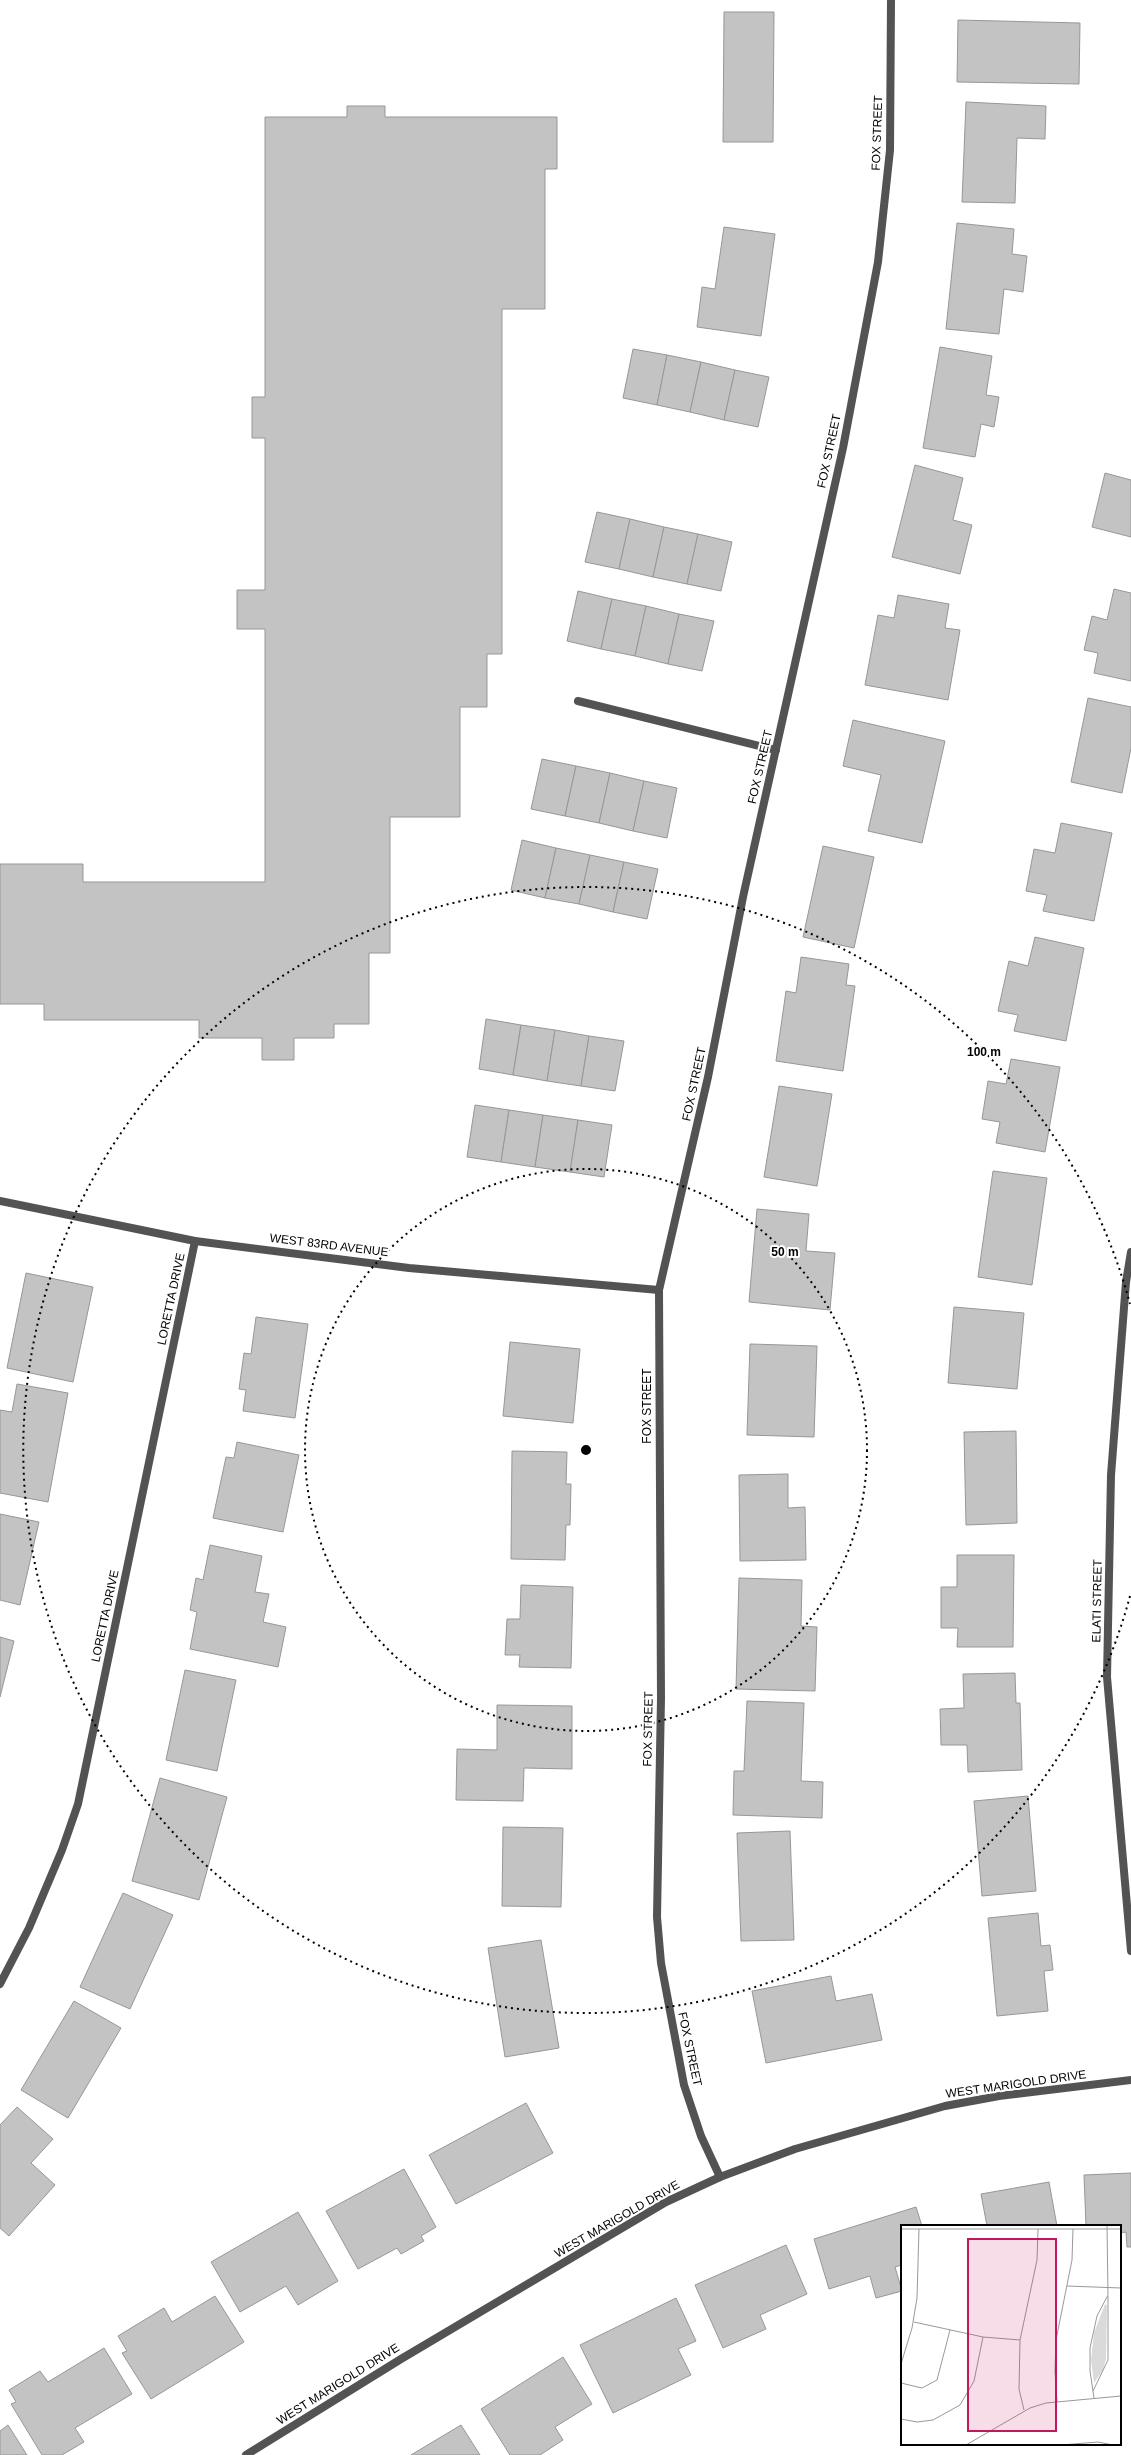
<svg xmlns="http://www.w3.org/2000/svg" width="1131" height="2455" font-family="Arial,sans-serif">
<style>
.building{fill:#c3c3c3;stroke:#979797}
.lines{fill:none;stroke-linecap:round;stroke-linejoin:round}
.service{stroke:#535353;stroke-width:8}
.minor{stroke:#535353;stroke-width:8}
.ring{fill:none;stroke:#000;stroke-width:2;stroke-dasharray:2 4}
.labels{text-anchor:middle;dominant-baseline:central;stroke-width:4;stroke-linejoin:round;paint-order:stroke}
.street-label{font-size:12px;fill:#000;stroke:#fff}
.inset-road{fill:none;stroke:#999;stroke-width:1}
.view{fill:#c2185b;fill-opacity:0.15;stroke:#c2185b;stroke-width:2}
.inset-edge{fill:none;stroke:#000;stroke-width:2}
.centre{fill:#000;stroke:#fff;stroke-width:2}
.ring-label{font-size:12px;text-anchor:middle;font-weight:bold;fill:#000;stroke:#fff;stroke-width:4;stroke-linejoin:round;paint-order:stroke}
</style>
<rect width="100%" height="100%" fill="#fff"/>
<g class="building">
<path d="M724,12h50l-1,130h-50z"/>
<path d="M958,20l122,3 -1,61 -122,-2z"/>
<path d="M966,102l80,4 -1,33 -28,-1 -2,65 -53,-1z"/>
<path d="M347,106h38v11h172v52h-12v140h-43v345h-15v53h-27v110h-70v136h-21v71h-35v14h-40v22h-32v-22h-63v-18h-155v-16h-44v-140h83v18h182v-253h-28v-39h28v-152h-13v-41h13v-280h82z"/>
<path d="M957,223l57,6 -2,25 15,2 -4,36 -19,-3 -5,45 -53,-5z"/>
<path d="M724,227l51,7 -14,102 -64,-9 5,-40 13,2z"/>
<path d="M940,347l52,9 -6,39 13,2 -5,30 -13,-3 -6,33 -52,-9z"/>
<path d="M633,349l34,6 -10,50 -34,-7z"/>
<path d="M667,355l34,7 -11,50 -33,-7z"/>
<path d="M701,362l34,8 -11,50 -34,-8z"/>
<path d="M735,370l34,7 -11,50 -34,-7z"/>
<path d="M915,465l48,13 -10,42 19,5 -12,49 -68,-17z"/>
<path d="M1105,473l26,7v57l-39,-10z"/>
<path d="M597,512l33,7 -11,50 -34,-7z"/>
<path d="M630,519l34,8 -11,50 -34,-8z"/>
<path d="M664,527l34,7 -11,50 -34,-7z"/>
<path d="M698,534l34,8 -11,49 -34,-7z"/>
<path d="M1114,589l17,4v88l-37,-8 4,-20 -14,-3 8,-34 15,4z"/>
<path d="M578,591l34,8 -11,50 -34,-8z"/>
<path d="M898,595l51,9 -4,24 15,2 -12,70 -83,-15 13,-70 16,3z"/>
<path d="M612,599l34,7 -11,50 -34,-7z"/>
<path d="M646,606l33,8 -11,50 -33,-8z"/>
<path d="M679,614l35,7 -12,50 -34,-7z"/>
<path d="M1088,698l43,9v41l-9,45 -51,-11z"/>
<path d="M853,720l92,21 -23,102 -54,-12 13,-56 -38,-9z"/>
<path d="M542,759l34,7 -11,50 -34,-7z"/>
<path d="M576,766l34,7 -11,50 -34,-7z"/>
<path d="M610,773l34,8 -11,50 -34,-8z"/>
<path d="M644,781l33,7 -10,50 -34,-7z"/>
<path d="M1061,823l51,10 -18,88 -51,-10 4,-16 -21,-4 8,-42 21,4z"/>
<path d="M522,840l34,8 -11,50 -34,-8z"/>
<path d="M823,846l51,11 -20,91 -51,-11z"/>
<path d="M556,848l34,7 -11,49 -34,-6z"/>
<path d="M590,855l34,7 -11,50 -34,-8z"/>
<path d="M624,862l34,7 -11,50 -34,-7z"/>
<path d="M1035,937l49,11 -18,93 -52,-10 4,-16 -20,-4 11,-50 19,5z"/>
<path d="M801,957l48,7 -3,21 9,1 -12,85 -67,-10 10,-70 10,2z"/>
<path d="M486,1019l35,6 -8,50 -34,-6z"/>
<path d="M521,1025l34,5 -8,51 -34,-6z"/>
<path d="M555,1030l34,6 -8,50 -34,-5z"/>
<path d="M589,1036l35,5 -9,50 -34,-5z"/>
<path d="M1011,1059l49,8 -15,85 -49,-9 4,-21 -18,-3 6,-38 18,3z"/>
<path d="M779,1086l53,8 -15,92 -53,-9z"/>
<path d="M475,1105l34,5 -8,52 -34,-5z"/>
<path d="M509,1110l34,5 -8,52 -34,-5z"/>
<path d="M543,1115l35,5 -8,52 -35,-5z"/>
<path d="M578,1120l34,5 -8,52 -34,-5z"/>
<path d="M993,1171l54,7 -15,107 -54,-8z"/>
<path d="M757,1209l52,5 -3,37 29,2 -5,57 -81,-8z"/>
<path d="M26,1273l67,14 -20,95 -66,-14z"/>
<path d="M954,1307l70,6 -7,76 -69,-6z"/>
<path d="M256,1317l52,7 -13,94 -52,-7 3,-21 -7,-1 5,-36 7,1z"/>
<path d="M510,1342l70,7 -7,74 -70,-7z"/>
<path d="M750,1344l67,2 -3,91 -67,-2z"/>
<path d="M17,1384l51,9 -20,109 -48,-9v-83l12,2z"/>
<path d="M1016,1431l1,92 -51,2 -2,-93z"/>
<path d="M237,1442l62,13 -16,77 -70,-14 13,-61 8,1z"/>
<path d="M512,1451l55,1 -1,32h5l-1,41h-4l-1,35 -54,-1z"/>
<path d="M788,1474v34l17,-1 1,53 -66,1 -1,-86z"/>
<path d="M0,1514l39,8 -19,83 -20,-5z"/>
<path d="M210,1545l52,11 -7,36 14,2 -6,28 23,5 -8,40 -88,-18 7,-37 -7,-2 6,-32 7,2z"/>
<path d="M957,1555h57l-1,92h-56l1,-19h-17v-41h16z"/>
<path d="M739,1578l63,2 -1,46 16,1 -2,64 -79,-2z"/>
<path d="M521,1585l52,2 -2,81 -52,-1 1,-12h-15l2,-36h13z"/>
<path d="M0,1637l14,4 -14,56z"/>
<path d="M185,1670l51,10 -19,91 -51,-11z"/>
<path d="M1015,1673l1,30h4l2,67 -54,2 -1,-27h-26l-1,-36 24,-1 -1,-34z"/>
<path d="M747,1701l57,2 -3,78 22,1 -1,36 -89,-3 1,-44h10z"/>
<path d="M497,1705l75,1v63l-48,-1 -1,33 -67,-1 1,-51 40,1z"/>
<path d="M160,1778l67,19 -28,103 -67,-19z"/>
<path d="M1028,1796l8,95 -54,5 -8,-95z"/>
<path d="M503,1827l60,1 -2,79 -59,-1z"/>
<path d="M790,1831l4,109 -53,1 -4,-108z"/>
<path d="M123,1893l50,22 -43,94 -50,-22z"/>
<path d="M1038,1913l3,33 9,-1 3,25 -9,1 4,40 -51,5 -9,-98z"/>
<path d="M541,1940l18,108 -54,9 -17,-109z"/>
<path d="M831,1976l5,25 36,-7 10,46 -116,23 -14,-72z"/>
<path d="M74,2001l47,27 -53,90 -47,-28z"/>
<path d="M526,2103l27,50 -97,51 -27,-49z"/>
<path d="M17,2107l36,32 -22,24 24,22 -46,51 -9,-8v-103z"/>
<path d="M404,2169l32,58 -15,9 3,5 -23,13 -4,-6 -39,21 -32,-58z"/>
<path d="M1131,2173v74h-4l-1,-15 -6,1v-7h-34l-2,-51z"/>
<path d="M1049,2182l8,44h-70l-6,-32z"/>
<path d="M916,2207l6,19h-20v39l-7,2 7,24 -26,7 -6,-22 -41,13 -15,-50z"/>
<path d="M298,2212l40,69 -40,24 -12,-19 -46,26 -29,-50z"/>
<path d="M786,2245l21,49 -47,21 6,14 -43,19 -28,-63z"/>
<path d="M215,2296l29,46 -93,57 -29,-46 5,-2 -9,-15 46,-28 8,14z"/>
<path d="M676,2298l20,43 -18,8 13,26 -78,38 -33,-68z"/>
<path d="M104,2348l28,46 -57,34 9,14 -22,13h-20l-31,-51 5,-2 -7,-12 31,-19 8,11z"/>
<path d="M563,2357l29,47 -37,23 8,13 -23,15h-30l-29,-46z"/>
<path d="M8,2425l19,30h-27v-24z"/>
<path d="M461,2425l19,30h-69z"/>
</g>
<g class="lines">
<path class="service" d="M578,701l198,49"/>
<g class="minor">
<path d="M0,1201l195,40 214,27 250,22"/>
<path d="M1131,1252l-5,30 -15,193 -4,202 24,274"/>
<path d="M0,1984l29,-56 33,-78 16,-46 117,-563"/>
<path d="M720,2177l-19,-41 -17,-51 -23,-122 -4,-46 4,-219 -2,-408 49,-213 35,-180 100,-449 35,-186 12,-112 1,-150"/>
<path d="M246,2455l155,-96 265,-157 54,-25 75,-28 150,-43 54,-10 132,-16"/>
</g>
</g>
<g class="ring">
<circle cx="586" cy="1450" r="281"/>
<path d="M1130 1596A563 563 0 1 1 1130 1304"/>
</g>
<g class="labels">
<g class="street-label">
<text transform="translate(877 133) rotate(-88)">FOX STREET</text>
<text transform="translate(829 451) rotate(-78)">FOX STREET</text>
<text transform="translate(760 767) rotate(-77)">FOX STREET</text>
<text transform="translate(694 1084) rotate(-78)">FOX STREET</text>
<text transform="translate(329 1245) rotate(7)">WEST 83RD AVENUE</text>
<text transform="translate(171 1299) rotate(-78)">LORETTA DRIVE</text>
<text transform="translate(647 1406) rotate(-90)">FOX STREET</text>
<text transform="translate(1097 1601) rotate(-89)">ELATI STREET</text>
<text transform="translate(105 1616) rotate(-78)">LORETTA DRIVE</text>
<text transform="translate(648 1729) rotate(-89)">FOX STREET</text>
<text transform="translate(690 2049) rotate(78)">FOX STREET</text>
<text transform="translate(1016 2084) rotate(-8)">WEST MARIGOLD DRIVE</text>
<text transform="translate(617 2219) rotate(-30)">WEST MARIGOLD DRIVE</text>
<text transform="translate(338 2384) rotate(-32)">WEST MARIGOLD DRIVE</text>
</g>
</g>
<g transform="translate(901 2225)">
<rect width="220" height="220" fill="#fff"/>
<path d="M204,79l2,2 -1,53 -3,11 -9,13 -3,-23 3,-27z" fill="#dadada"/>
<path class="inset-road" d="M0,4h220M166,61l54,2M13,97l69,15 37,3M0,139l11,-36 5,-30 2,-69M0,158l21,5 15,-8 13,-50M192,166l15,-31v-64M193,173l-4,-27v-23l7,-32 11,-21 -1,-70M156,177l-2,-31 1,-31 16,-80 1,-31M123,185l-5,-21 1,-49 17,-80 1,-31M0,194l16,3 16,-2 27,-15 14,-24 9,-44M65,220l64,-37 16,-5 75,-7M160,220l37,-3 15,3"/>
<path class="view" d="M67,14h88v192h-88z"/>
<rect width="220" height="220" class="inset-edge"/>
</g>
<circle cx="586" cy="1450" r="6" class="centre"/>
<g class="ring-label">
<text x="984" y="1056">100 m</text>
<text x="785" y="1256">50 m</text>
</g>
</svg>
